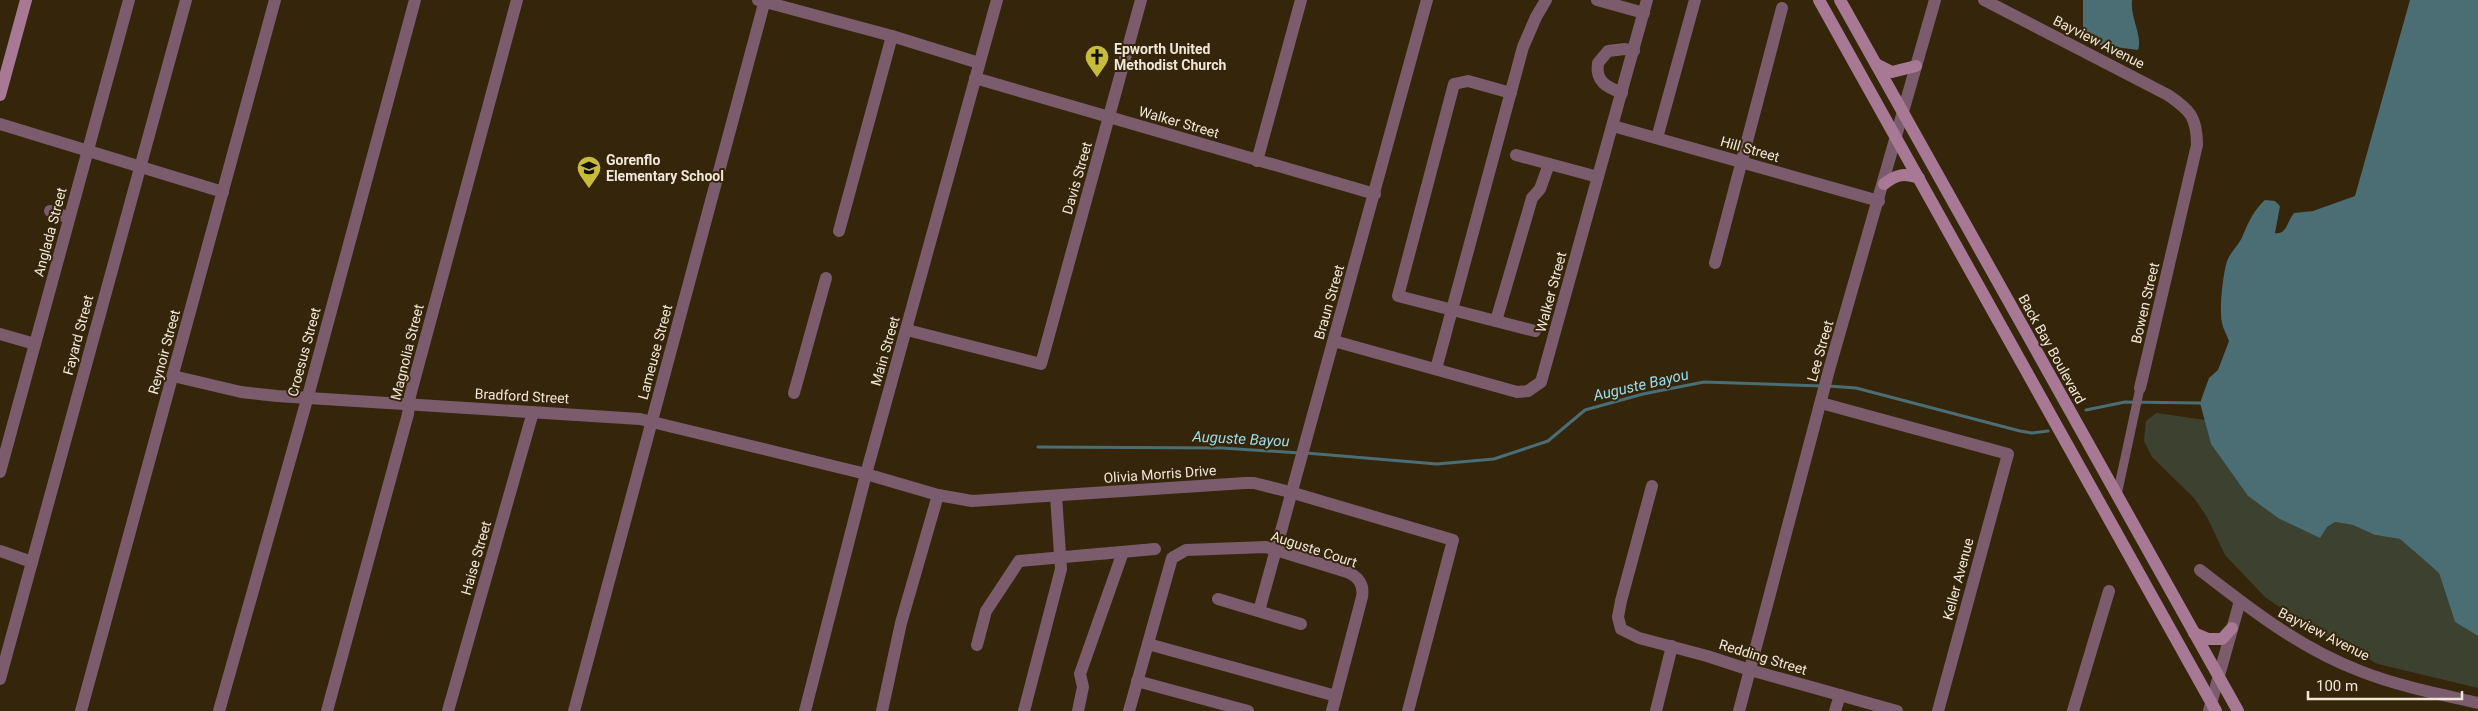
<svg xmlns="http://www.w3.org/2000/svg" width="2478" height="711" font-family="Roboto,sans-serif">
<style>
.green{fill:#3d4230}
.water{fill:#4b6e75}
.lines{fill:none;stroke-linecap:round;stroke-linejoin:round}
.stream{stroke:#4b6e75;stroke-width:3}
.pedestrian{stroke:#7a5c6d;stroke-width:9}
.minor{stroke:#7a5c6d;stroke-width:12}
.tertiary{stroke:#7a5c6d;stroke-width:12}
.secondary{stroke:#a87995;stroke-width:12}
.labels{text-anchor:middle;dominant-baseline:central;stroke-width:4;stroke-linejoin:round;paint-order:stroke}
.street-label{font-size:14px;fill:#f1e7d8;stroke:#34250b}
.poi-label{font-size:14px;font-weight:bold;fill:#f1e7d8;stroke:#34250b;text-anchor:start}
.water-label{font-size:15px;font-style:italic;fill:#9adeed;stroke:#34250b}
</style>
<rect width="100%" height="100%" fill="#34250b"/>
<path class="green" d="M2156,413l49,7 6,24 37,52 30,22 49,9 8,-5 18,3 23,10 24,4 39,34 16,49 23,14v52l-100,-24 -73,-39 -40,-28 -40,-42 -18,-38 -13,-19 -42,-41 -8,-16 2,-20z"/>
<g class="water">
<path d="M2083,0h49c-2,17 11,37 6,50l-38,-5 -17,-13z"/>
<path d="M2410,0h68v636l-23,-14 -16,-49 -39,-34 -25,-4 -22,-10 -18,-3 -8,5 -7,11 -42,-20 -30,-22 -37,-52 -11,-41 9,-25 9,-8 11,-29c-2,-6 -6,-12 -7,-18 -3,-13 1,-49 5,-62 4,-10 13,-17 16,-26 6,-14 11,-25 22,-35l10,1 5,5 -5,27c12,2 12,-12 19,-20l19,-2 42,-15z"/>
</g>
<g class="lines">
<g class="stream">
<path d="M1828,386l28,2 164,43 12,2 16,-2"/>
<path d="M2086,410l39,-8 75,1"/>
<path d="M1038,447l184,1 78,5"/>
<path d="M1306,453l131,11 57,-5 54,-18 37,-31 58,-16 61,-12 118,4"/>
</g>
<path class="pedestrian" d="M2117,495l23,-107"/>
<g class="minor">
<path d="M758,0l134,36 87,27"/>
<path d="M1597,0l47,13"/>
<path d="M1984,0l184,95c22,15 29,22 29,50l-57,243"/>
<path d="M975,78l400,116"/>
<path d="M1511,93l-43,-12 -14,3 -56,212 137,35"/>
<path d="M1622,93c-15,-6 -27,-11 -24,-30l10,-12 17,-2 9,2"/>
<path d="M0,124l223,68"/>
<path d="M1613,126l266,75"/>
<path d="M1657,138l38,-138"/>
<path d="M1516,155l82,22"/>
<path d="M1257,161l44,-161"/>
<path d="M50,211l19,7"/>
<path d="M839,231l53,-195"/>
<path d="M1715,263l67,-255"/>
<path d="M1496,321l36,-123 8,-9 9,-25"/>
<path d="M907,330l134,34 100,-364"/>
<path d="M0,334l35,10"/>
<path d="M1334,341l183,51 11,-1 13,-9 106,-382"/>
<path d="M1436,369l87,-322 13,-30 10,-17"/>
<path d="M173,376l68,16 36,4 363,23 226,55 72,21 34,6 273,-18h9l36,9 163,48 -45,171"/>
<path d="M794,393l32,-115"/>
<path d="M1821,403l187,51 -70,257"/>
<path d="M0,472l129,-472"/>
<path d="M1652,486l-31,115 -3,16 3,12 18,9 68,18 43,14 147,41"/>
<path d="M0,551l32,11"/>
<path d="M2200,570c50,39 100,78 160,101 38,15 79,23 118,32"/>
<path d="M1218,599l83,25"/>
<path d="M1259,611l168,-611"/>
<path d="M1148,644l188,52"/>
<path d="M977,645l9,-34 33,-50 136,-12"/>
<path d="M0,679l186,-679"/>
<path d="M1137,681l111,30"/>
<path d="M81,711l194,-711"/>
<path d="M219,711l89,-315 107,-396"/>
<path d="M327,711l81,-297 2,-18 107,-396"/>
<path d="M448,711l85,-299"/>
<path d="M574,711l191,-711"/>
<path d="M882,711l19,-88 37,-128"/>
<path d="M1024,711l37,-142 -5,-73"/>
<path d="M1078,711l5,-24 -3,-13 43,-122"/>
<path d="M1129,711l43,-153 14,-8 80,-3 81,25c12,5 17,13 15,25l-30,114"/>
<path d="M1656,711l16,-65"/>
<path d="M1835,711l5,-16"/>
<path d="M2073,711l36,-120"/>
<path d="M2209,711l31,-110"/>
</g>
<g class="tertiary">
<path d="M805,711l61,-237 131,-474"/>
<path d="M1739,711l90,-341 106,-370"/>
</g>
<g class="secondary">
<path d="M1819,0l397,711"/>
<path d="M1840,0l398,711"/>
<path d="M1876,64l16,8 24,-6"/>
<path d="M0,95l26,-95"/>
<path d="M1884,184c13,-10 20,-11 35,-6"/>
<path d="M2194,633l14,6h14l10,-11"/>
</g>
</g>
<defs>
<symbol id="church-pin" viewBox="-11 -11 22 30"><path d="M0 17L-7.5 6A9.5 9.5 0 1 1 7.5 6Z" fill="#c7bb3b" stroke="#34250b"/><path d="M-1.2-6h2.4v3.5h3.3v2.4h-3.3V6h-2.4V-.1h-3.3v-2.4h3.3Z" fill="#111"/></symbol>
<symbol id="school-pin" viewBox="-11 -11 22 30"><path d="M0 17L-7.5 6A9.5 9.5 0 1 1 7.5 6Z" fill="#c7bb3b" stroke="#34250b"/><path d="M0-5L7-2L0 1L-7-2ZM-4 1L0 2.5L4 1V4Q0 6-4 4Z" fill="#111"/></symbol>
</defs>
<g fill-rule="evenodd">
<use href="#church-pin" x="1083" y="43" width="28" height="38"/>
<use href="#school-pin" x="575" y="154" width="28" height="38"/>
</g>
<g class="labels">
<g class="street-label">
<text transform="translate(2099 42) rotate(27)">Bayview Avenue</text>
<text transform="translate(1179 122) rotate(16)">Walker Street</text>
<text transform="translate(1750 149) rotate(16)">Hill Street</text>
<text transform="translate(1077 178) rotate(-74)">Davis Street</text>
<text transform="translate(50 232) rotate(-75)">Anglada Street</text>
<text transform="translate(1551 292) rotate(-75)">Walker Street</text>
<text transform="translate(1329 302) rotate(-74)">Braun Street</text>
<text transform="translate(2145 303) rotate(-77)">Bowen Street</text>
<text transform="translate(78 335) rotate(-75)">Fayard Street</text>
<text transform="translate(2052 349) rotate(61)">Back Bay Boulevard</text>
<text transform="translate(885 351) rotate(-74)">Main Street</text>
<text transform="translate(1820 351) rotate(-74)">Lee Street</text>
<text transform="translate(164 352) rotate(-75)">Reynoir Street</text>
<text transform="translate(304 352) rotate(-75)">Croesus Street</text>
<text transform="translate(407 352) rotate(-76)">Magnolia Street</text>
<text transform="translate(655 352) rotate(-75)">Lameuse Street</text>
<text transform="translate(522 396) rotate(3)">Bradford Street</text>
<text transform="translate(1160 474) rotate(-4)">Olivia Morris Drive</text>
<text transform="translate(1314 549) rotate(18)">Auguste Court</text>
<text transform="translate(476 558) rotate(-74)">Haise Street</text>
<text transform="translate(1958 579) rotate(-75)">Keller Avenue</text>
<text transform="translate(2324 634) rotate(27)">Bayview Avenue</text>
<text transform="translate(1763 657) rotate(17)">Redding Street</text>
</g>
<g class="poi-label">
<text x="1114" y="49">Epworth United<tspan x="1114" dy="16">Methodist Church</tspan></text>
<text x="606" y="160">Gorenflo<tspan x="606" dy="16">Elementary School</tspan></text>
</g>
<g class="water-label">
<text transform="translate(1641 385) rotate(-13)">Auguste Bayou</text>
<text transform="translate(1241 439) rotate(3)">Auguste Bayou</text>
</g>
</g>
<path d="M2308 691v8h154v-8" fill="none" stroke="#f1e7d8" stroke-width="2.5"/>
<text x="2316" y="691" font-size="15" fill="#f1e7d8" stroke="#34250b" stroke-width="4" paint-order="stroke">100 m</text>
</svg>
